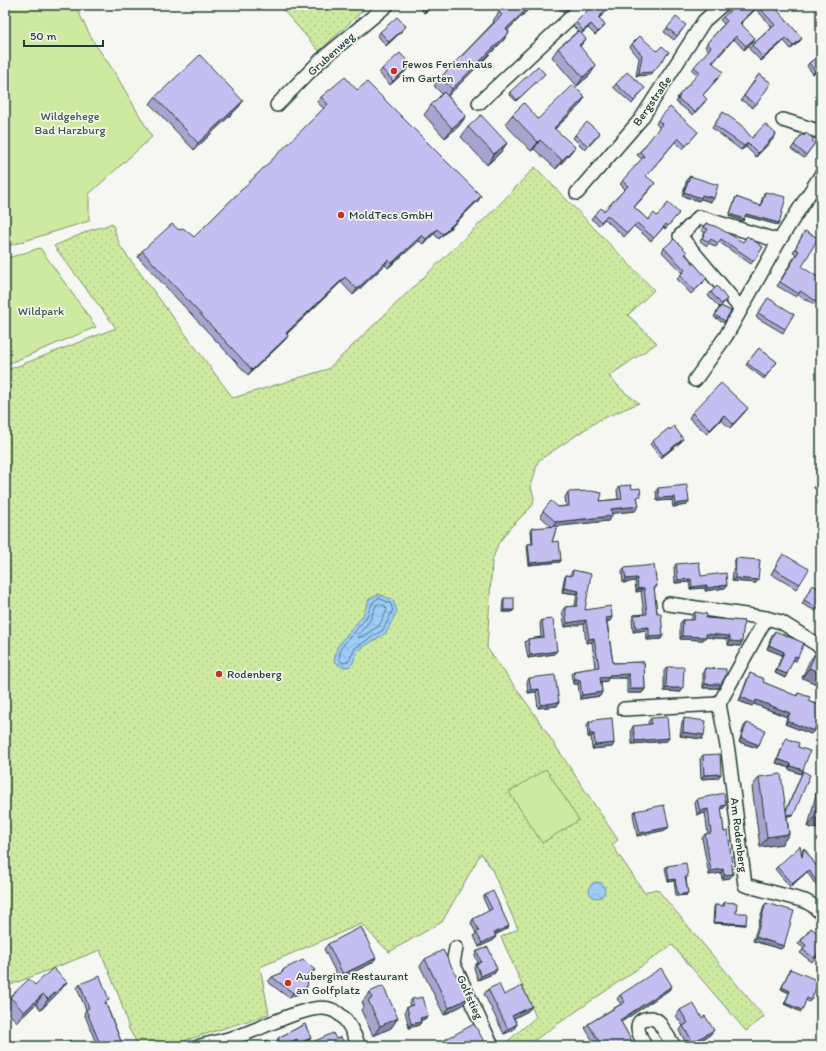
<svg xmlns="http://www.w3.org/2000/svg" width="826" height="1051" font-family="Itim,sans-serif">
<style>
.grass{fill:url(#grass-dots);stroke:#76946a}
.green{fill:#ceeaa0;stroke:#76946a}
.water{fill:url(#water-waves);stroke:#6b93aa}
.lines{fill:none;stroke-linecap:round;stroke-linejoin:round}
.shore{stroke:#517682;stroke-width:1}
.minor-casing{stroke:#1f3d34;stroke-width:16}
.minor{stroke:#f6f6f2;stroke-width:13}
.wall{fill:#a9a4cf;stroke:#1f3d34}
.shaded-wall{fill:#8a86a9;stroke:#1f3d34}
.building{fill:#c5bff1;stroke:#1f3d34}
.poi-dot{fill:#c8321e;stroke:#f6f6f2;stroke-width:1.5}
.labels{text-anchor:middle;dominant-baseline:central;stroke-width:3.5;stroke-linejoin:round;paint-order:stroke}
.street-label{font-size:12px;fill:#1f3d34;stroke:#f6f6f2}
.poi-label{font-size:12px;fill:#1f3d34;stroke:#f6f6f2;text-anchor:start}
.park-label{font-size:12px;fill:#395744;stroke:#f6f6f2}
</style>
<defs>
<pattern id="grass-dots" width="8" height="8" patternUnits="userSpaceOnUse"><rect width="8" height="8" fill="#ceeaa0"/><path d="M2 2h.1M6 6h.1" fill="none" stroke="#b0ca8a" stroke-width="1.8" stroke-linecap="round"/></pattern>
<pattern id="water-waves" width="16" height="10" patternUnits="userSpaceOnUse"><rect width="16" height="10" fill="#9dccf8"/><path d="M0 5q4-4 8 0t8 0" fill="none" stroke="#87b0d5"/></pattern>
</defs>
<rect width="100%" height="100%" fill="#f6f6f2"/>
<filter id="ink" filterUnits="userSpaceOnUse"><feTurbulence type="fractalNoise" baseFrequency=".025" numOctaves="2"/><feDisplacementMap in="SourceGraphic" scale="8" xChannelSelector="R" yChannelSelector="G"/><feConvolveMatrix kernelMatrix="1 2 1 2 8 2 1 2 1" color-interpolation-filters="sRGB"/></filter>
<g filter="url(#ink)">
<g class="grass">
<path d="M279,5h90l-50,46z"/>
<path d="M535,167l119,123 -26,25 29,28 -48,33 14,15 16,12 -40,17 -61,41 -7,26 3,10 -1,8 -24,24 -11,15 -6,17 -5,87 44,61 87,131 -6,5 32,47 13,-3 107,128 -18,14 -74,-86 -146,101h-24l34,-29 -35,-80 17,-8 -26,-59 -11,-17 -39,69 -53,30 -28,-28 -101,43 9,47 -101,32h-29l-10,-17 -9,-30 -20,-49 -95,37v-616l111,-43 -62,-82 39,-17 10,-2 9,-4 8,23 113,152 95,-29 168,-161z"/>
</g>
<g class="green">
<path d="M5,5h70l18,36 22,32 37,64 -63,57v27l-84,26z"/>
<path d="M40,248l56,79 -91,38v-106z"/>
<path d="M546,769l33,51 -37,23 -33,-51z"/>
</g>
<g class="water">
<path d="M379,594l14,6 4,11 -11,22 -29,18 -4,12 -4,4h-7l-8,-6 3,-14 26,-32 6,-16z"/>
<circle cx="597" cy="890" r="8"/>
</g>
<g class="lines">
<g class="shore">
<path d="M379,598l11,5 3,7 -10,20 -28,18 -6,13 -6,2 -4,-4 2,-11 25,-30 7,-16z"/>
<path d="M380,604l6,3 1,3 -8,16 -20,12 -1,-3 12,-15 6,-15z"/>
</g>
<defs>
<g id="minor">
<path d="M479,103l105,-98"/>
<path d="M277,105l43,-44 67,-56"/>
<path d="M783,120l38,12"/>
<path d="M577,193l64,-74 63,-98 18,-16"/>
<path d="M741,309l-61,-73 19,-19 80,24"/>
<path d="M695,380l31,-44 53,-95 42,-66"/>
<path d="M669,604l97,14 15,4 40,25"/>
<path d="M766,618l-47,86 9,47 17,134 60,16 7,4 9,8"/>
<path d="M624,709l95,-5"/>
<path d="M456,948l-3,15 39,83"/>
<path d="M200,1046c13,-3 26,-6 39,-10 21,-7 71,-33 90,-27 17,4 24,23 30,37"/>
<path d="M645,1046c-6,-11 -15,-28 7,-28l6,3 16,25"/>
</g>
</defs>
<use href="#minor" class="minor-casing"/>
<use href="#minor" class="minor"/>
</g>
<g class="wall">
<path d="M419,5h17l-12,8z"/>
<path d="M506,5h27l-25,25 1,2 -6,9 -55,55 18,20 -7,10 -14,12 -21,-23 7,-10 11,-11 -8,-8 7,-9 53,-55 -1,-1 6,-9z"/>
<path d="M555,5h17l-9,8z"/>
<path d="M592,5h21l-14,13 6,7 -3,4 -7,6 -7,-7 -7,6 -1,13 10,28 -13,11 -25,-29 6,-9 20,-17 -5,-5 3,-4 16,-15z"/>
<path d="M736,5h37l27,36 -9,8 -7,-8 -23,20 -12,-12 3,-4 20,-18 -16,-18 -15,14 12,19 -9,8 -10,-11 -21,24 8,12 -18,20 2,7 -12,13 -17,-13 2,-3 -1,-1 2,-3 19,-20 -6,-5 17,-20 -4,-3 2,-4 17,-19 -4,-4 3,-3z"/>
<path d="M821,5v28h-2v-25z"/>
<path d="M667,28l16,1 -9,11 -10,-8z"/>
<path d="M403,30l-17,16 -8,-10 2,-4z"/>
<path d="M632,44l25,7 12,1 -19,23 -14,1 3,-18 -9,-11z"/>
<path d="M821,50v19l-8,5 -6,-8 2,-3 11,-8 -2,-2z"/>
<path d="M409,68l-19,17 -11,-12 3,-4z"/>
<path d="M545,74l-29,27 -7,-7 1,-2z"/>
<path d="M759,74l12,9 -18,25 -12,-8z"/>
<path d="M616,84l29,4 -13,16 -19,-17z"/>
<path d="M357,90l124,106 -3,5 -39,38 -5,-5 -11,10 -4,-3 -31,27 -3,-3 -32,30 -12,-13 -54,52 1,2 -4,5 -36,34 -110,-118 4,-6 37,-21 15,7 130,-128 -7,-7 4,-5z"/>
<path d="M155,97l88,4 -5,7 -44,42 -44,-46z"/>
<path d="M585,97l-6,9 -24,23 13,27 -12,13 -22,-20 -3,2 -26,-27 7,-9 26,4z"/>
<path d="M723,112l29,26h22l-18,19 -10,-10 -5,3 -29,-22z"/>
<path d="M658,120l40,12 -15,17 -8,-7 -29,34 6,11 -18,20 14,13 9,-4 22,-3 -14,16 -1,-2 -13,14 -17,-15 -10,11 -19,-18 -6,6 -8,-6 3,-4 10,-4 21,-22 -5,-5 22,-25 -5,-4 23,-27 -4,-4z"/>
<path d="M468,127l39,16 -7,10 -13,12 -26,-28z"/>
<path d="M802,134l13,9 -11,15 -13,-9z"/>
<path d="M575,135l22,2 -12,13 -12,-12z"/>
<path d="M690,176l24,22 -3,4 -10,-3 -2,2 -17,-5 5,-17z"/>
<path d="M765,192l13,33 -33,-9 -2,5 -14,-5 6,-17 1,-2 24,9 4,-13z"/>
<path d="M706,223l36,19 21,5 -12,17 -32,-22 -3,5 -7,-4 -2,3 -7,-5 5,-8 -4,-3z"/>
<path d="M805,231l-3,36 16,19 3,7 -7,11 -16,-9 -2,2 -19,-11 19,-32 -3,-2z"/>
<path d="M664,248l23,4 -2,3 19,27 -13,12 -14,-15 5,-6 -20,-21z"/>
<path d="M711,292l16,7 -2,3 -4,4 10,5 -7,12 -10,-6 6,-11 -1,1 -11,-11z"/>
<path d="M768,298l17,31 -2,4 -27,-16z"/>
<path d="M759,348l18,14 -13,17 -18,-14z"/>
<path d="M692,413h52l-14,15 -9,-8 -14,14 -18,-16z"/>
<path d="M653,441l28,1 -20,16 -11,-14z"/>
<path d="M821,469v22l-7,-3z"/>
<path d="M620,486l12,3 6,11 -3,11 -24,2 1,3 -4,5 -51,5 -5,16 9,18 -1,2 -31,3 -2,-19 1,-2h4l-1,-14 1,-2 20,-1 -12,-11 3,-5 15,-4 8,-1 -1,-9 3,-5 32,9 18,-2 -1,-9z"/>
<path d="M658,488l29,17 -14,2 -1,-7 -15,1 -1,-10z"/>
<path d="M783,554l17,30 -4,5 -25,-15z"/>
<path d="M736,558l20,25 -24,-2 2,-19z"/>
<path d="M676,564l25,12 26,9 -2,3 -20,3v-3l-15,1 -1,-7 -14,1 -1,-16z"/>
<path d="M624,568l33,18 -3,4 7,49 -14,1 -1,-10 -13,2 -1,-13 2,-4 10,-1 -3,-23 -5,1 -1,-11 -12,2 -1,-11z"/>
<path d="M573,570l12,40 27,7 -2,4h-3l6,42 31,-1 1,27 -3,4h-15v-15h-19l-1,3 -6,1 1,10 -2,4 -20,3 -2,-15h-5l-2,-10 3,-3 21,-3 -3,-26 -6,1 -2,-19 -19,3 -3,-16 3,-4 10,-1 2,-12 -15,-2 2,-13 2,-4 4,1v-2z"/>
<path d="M812,585l6,23 -2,3 -14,-7z"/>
<path d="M504,598l10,12 -2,2h-10l1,-12z"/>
<path d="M695,612l11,6 38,3 -4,25 -12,-1v-6l-23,-2 -2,3 -23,-1v-16l3,-3h9v-5z"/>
<path d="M542,620l15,31 -3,3 -26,4 -3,-16 3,-3 13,-2 -1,-14z"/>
<path d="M775,631l21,30 -3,-1 -8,18 -10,-5 7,-18 -15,-6 5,-14z"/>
<path d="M816,652l5,2 -19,24 7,-16z"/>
<path d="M667,667l14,25 -17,-1v-20z"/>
<path d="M705,668l14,20h-16v-16z"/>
<path d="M750,673l13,9 33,14 2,-3 10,8 6,30 -3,3 -26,-10 2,-7 -33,-13 -2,2 -13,-5 9,-24z"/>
<path d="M529,678l30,24 -2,4 -19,2 -2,-16 -8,1 -1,-11z"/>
<path d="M651,718l16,23 -35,3 -1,-14 2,-4 16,-1 -1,-3z"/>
<path d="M684,718l18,21 -22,-3 2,-14z"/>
<path d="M593,720l21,23 -2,4 -20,2 -1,-12h-3l-1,-12 2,-3h2z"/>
<path d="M747,723l12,22 -2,3 -18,-6 5,-16z"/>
<path d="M786,738l17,32 -2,4 -13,-5 1,-1 -13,-5 8,-21z"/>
<path d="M703,755l18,19 -3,4 -17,1 -1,-20z"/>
<path d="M803,771l-10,44 -6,1 2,18 -7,10 -22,3 -8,-60 7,-10 27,33z"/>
<path d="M821,777v53l-13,-3 11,-46z"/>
<path d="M697,799l29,6 -2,3 -3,1 9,69 -8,1 -1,-6 -12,2 -7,-37 3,-4h3l-3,-21 -8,2 -2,-12z"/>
<path d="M635,811l34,16 -3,3 -29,6 -4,-22z"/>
<path d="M804,848l17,25v11l-4,3 -10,-15 -17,15 -15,-18 2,-2 25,-13v-3z"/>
<path d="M667,866l20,13h-1l2,14 -1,2 -11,1 -2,-15 -6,1 -3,-14z"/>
<path d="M485,895l22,34 -12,6 -1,5 -15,7 -5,-11 2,-3 -5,-10 2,-4 16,-8 -6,-13z"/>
<path d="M725,902l11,11 9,12 -32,-2 1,-16 1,-2 8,1v-2z"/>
<path d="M766,903l18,43 -3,3 -28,-8 11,-35z"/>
<path d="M811,928l10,25 -4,5 -1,-1 -4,5 -12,-9 4,-5 -6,-4z"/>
<path d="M328,944l44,19 -33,16 -15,-30z"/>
<path d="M477,951l18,22 -17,7 -4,-12 2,-4 2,-1 -3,-8z"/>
<path d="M425,959l43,39 -5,7 -19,10 -24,-49z"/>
<path d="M284,969l27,6 -3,1 -1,11 -4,5 -14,6 -21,-16 4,-5 8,-3z"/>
<path d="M790,969l21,31 -2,2 -3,-2 -5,12 -17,-8 5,-11 -8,-4z"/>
<path d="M67,982l-8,10 -18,18 -5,-6 -19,18 -12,-12v-6l5,-7 25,-12z"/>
<path d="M80,984l27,20h-1l17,42h-26l-13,-33 2,-3 -9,-22z"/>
<path d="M672,986l-3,4 -48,32 12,21 -2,3h-35l-11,-18 3,-4 33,-20 -4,-5 3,-4z"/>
<path d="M488,989l44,17 -4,5 -14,7 3,6 -4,6 -9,4 -20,-40z"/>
<path d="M370,992l28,26 -7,10 -18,8 -12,-26 3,-4 -2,-4z"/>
<path d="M412,999l13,20 -4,1v2l-2,3 -10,3 -4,-17 2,-4 3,-1 -1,-3z"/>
<path d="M680,1010l30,25 -19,11h-3l-9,-15 4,-5 -7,-10z"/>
<path d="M305,1024l4,17 -12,5h-1l-1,-4 -9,4h-8l-2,-4 2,-4z"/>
</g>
<g class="shaded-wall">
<path d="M434,5h2l-12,8 2,-3z"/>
<path d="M531,5h2l-33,33 6,-9z"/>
<path d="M612,5h1l-17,16 2,-3z"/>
<path d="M758,6l-2,3 -18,17 2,-3z"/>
<path d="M591,24l-3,4 -7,6 2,-3z"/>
<path d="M605,25l-3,4 -7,6z"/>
<path d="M406,26l-3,4 -17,16 3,-4z"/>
<path d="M509,32l-6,9 -57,57 6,-9z"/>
<path d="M755,38l-2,4 -9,8 2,-4z"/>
<path d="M786,38l-2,3 -23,20 2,-3z"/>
<path d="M802,38l-2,3 -9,8 2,-3z"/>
<path d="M586,39l-7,9v-3z"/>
<path d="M669,52l-19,23 -14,1 3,-3z"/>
<path d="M411,65l-2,3 -19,17 3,-4z"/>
<path d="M596,66l-6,9 -13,11 6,-9z"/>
<path d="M821,67v2l-8,5 2,-3z"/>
<path d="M585,97l-6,9 -32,30 7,-8z"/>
<path d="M243,101l-5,7 -44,42 4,-7z"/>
<path d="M466,116l-7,10 -14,12 7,-10z"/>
<path d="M600,133l-3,4 -12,13 3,-4z"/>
<path d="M776,134l-2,4 -18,19 2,-4z"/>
<path d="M540,140l-6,9 -3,2 7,-9z"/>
<path d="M507,143l-7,10 -13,12 7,-11z"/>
<path d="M748,143l-2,4 -5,3 3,-4z"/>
<path d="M575,147l-7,9 -12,13 6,-9z"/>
<path d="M655,183l-3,4 -20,23 2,-3z"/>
<path d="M684,192l18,3 12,3 -3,4 -10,-3 -2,2 -17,-5z"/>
<path d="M481,196l-3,5 -39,38 4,-5z"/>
<path d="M730,214l14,5 -1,2 -14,-5z"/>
<path d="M746,214l33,9 -1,2 -33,-9z"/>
<path d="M437,229l-3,5 -11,10 3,-5z"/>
<path d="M422,235l-3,6 -31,27 4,-5z"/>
<path d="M388,260l-3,5 -32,30 4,-6z"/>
<path d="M345,277l-4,5 -59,56 4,-5z"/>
<path d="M288,336l-4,5 -36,34 4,-5z"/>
<path d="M748,408l-4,5 -14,15 3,-4z"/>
<path d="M724,415l-3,5 -14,14 3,-4z"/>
<path d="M683,439l-2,3 -20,16 2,-3z"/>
<path d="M817,482l4,2v7l-7,-3z"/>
<path d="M674,497l-2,3 -15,1 2,-3z"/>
<path d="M689,502l-2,3 -14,2 2,-3z"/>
<path d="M639,506l-4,5 -27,3 3,-5z"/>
<path d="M612,516l-4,5 -56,6 4,-5z"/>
<path d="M561,560l-1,2 -31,3 1,-2z"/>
<path d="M637,578l-2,3 -12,2 3,-4z"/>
<path d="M735,578l23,2 -2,3 -24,-2z"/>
<path d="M691,579l-2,3 -14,1 3,-3z"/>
<path d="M707,585l-2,3 -15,1 2,-2z"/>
<path d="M727,585l-2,3 -20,3 2,-3z"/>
<path d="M564,588l15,3 -2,3 -15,-2z"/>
<path d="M644,588l-3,3 -5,1 2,-3z"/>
<path d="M504,610h10l-2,2h-10z"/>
<path d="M612,617l-2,4h-6l2,-3z"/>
<path d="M586,620l-2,4 -19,3 2,-4z"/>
<path d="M649,627l-3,3 -13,2 3,-4z"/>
<path d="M706,634l24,2 -2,3 -23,-2 -2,3 -23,-1 2,-3z"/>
<path d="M663,636l-2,3 -14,1 2,-3z"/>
<path d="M594,638l-2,4 -6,1 3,-4z"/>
<path d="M730,641l12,1 -2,4 -12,-1z"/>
<path d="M769,645l15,7 -2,3 -15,-6z"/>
<path d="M557,651l-3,3 -26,4 2,-3z"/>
<path d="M795,656l3,1 -2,4 -4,-1z"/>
<path d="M809,668l12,5v13l-19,-8z"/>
<path d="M777,670l10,4 -2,4 -10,-5z"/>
<path d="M629,674l-2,4h-19l-1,3 -9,1 2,-4 9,-3z"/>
<path d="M575,680h5l-2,4h-5z"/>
<path d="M705,684h16l-2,4h-16z"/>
<path d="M666,688h17l-2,4 -17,-1z"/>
<path d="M539,689l-3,3 -8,1 3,-3z"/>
<path d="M630,689h15l-3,4h-15z"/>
<path d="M602,692l-2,4 -20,3 2,-4z"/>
<path d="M741,697l15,3 34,13 -3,4 -33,-13 -2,2 -13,-5z"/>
<path d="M559,702l-2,4 -19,2 3,-3z"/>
<path d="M787,721l27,10 -3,3 -26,-10z"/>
<path d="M683,732l21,3 -2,4 -22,-3z"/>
<path d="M590,734h4l-3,3h-3z"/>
<path d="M669,738l-2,3 -35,3 3,-3z"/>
<path d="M741,738l18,7 -2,3 -18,-6z"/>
<path d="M614,743l-2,4 -20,2 3,-4z"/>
<path d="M778,759l13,5 -2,4 -13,-5z"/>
<path d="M791,766l12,4 -2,4 -13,-5z"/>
<path d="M721,774l-3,4 -17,1 3,-4z"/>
<path d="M726,805l-2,3 -5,2 2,-4z"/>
<path d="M708,809l-3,4 -8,2 3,-4z"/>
<path d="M794,814l-1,1 -10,2 1,-2z"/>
<path d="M814,818l7,2v10l-13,-3z"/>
<path d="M669,827l-3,3 -29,6 3,-3z"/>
<path d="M789,834l-7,10 -22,3 7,-10z"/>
<path d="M723,869l-2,4 -12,2 2,-4z"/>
<path d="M809,870l-2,2 -17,15 2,-3z"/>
<path d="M733,874l-3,4 -8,1 2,-4z"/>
<path d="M675,879l-1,2 -6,1 1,-2z"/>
<path d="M688,893l-1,2 -11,1 2,-1z"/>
<path d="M714,922l32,2 -1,1 -32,-2z"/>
<path d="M509,926l-2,3 -15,7 2,-3z"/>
<path d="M496,936l-2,4 -15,7 3,-4z"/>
<path d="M756,937l28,9 -3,3 -28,-8z"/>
<path d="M376,958l-4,5 -33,16 4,-5z"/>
<path d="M497,969l-2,4 -17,7 3,-4z"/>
<path d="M315,970l-4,5 -6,3 4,-5z"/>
<path d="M67,982l-8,10 -18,18 7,-11z"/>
<path d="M672,986l-3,4 -52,35 3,-5z"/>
<path d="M307,987l-4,5 -14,6 4,-5z"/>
<path d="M782,987l8,4 -1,2 -8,-4z"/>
<path d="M43,994l-7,10 -19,18 7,-10z"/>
<path d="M468,998l-5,7 -19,10 5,-7z"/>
<path d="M785,1003l17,7 -1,2 -17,-8z"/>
<path d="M532,1006l-4,5 -19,10 3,-5z"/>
<path d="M428,1016l-3,3 -7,2 2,-3z"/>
<path d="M398,1018l-7,10 -18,8 7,-10z"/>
<path d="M421,1022l-2,3 -10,3 2,-4z"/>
<path d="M517,1024l-4,6 -9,4 4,-5z"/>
<path d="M714,1030l-4,5 -19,11h-1l3,-4z"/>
<path d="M311,1038l-2,3 -12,5 2,-3z"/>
<path d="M297,1039l-2,3 -9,4h-4z"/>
</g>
<g class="building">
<path d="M422,5h12l-8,5z"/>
<path d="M506,5h25l-25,24 3,3 -57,57 -11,-12 61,-62 -3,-3z"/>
<path d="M561,5h10l-5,5z"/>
<path d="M593,5h19l-14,13 7,7 -7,7 -7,-8 -8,7 -7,-9z"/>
<path d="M736,5h37l29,33 -9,8 -7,-8 -23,20 -11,-13 23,-20 -17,-19 -18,17 15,15 -9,8 -10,-10 -24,26 11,10 -20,23 4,4 -12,13 -17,-13 2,-3 -1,-1 21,-23 -6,-5 17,-20 -4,-4 20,-22 -4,-4z"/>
<path d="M397,17l9,9 -17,16 -9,-10z"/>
<path d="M676,17l10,8 -9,11 -10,-8z"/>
<path d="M579,31l7,8 -7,6 17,21 -13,11 -25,-29z"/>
<path d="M640,36l17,15 5,-5 7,6 -16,20 -14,1 3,-18 -10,-11z"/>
<path d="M400,53l11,12 -18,16 -11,-12z"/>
<path d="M821,54v13l-6,4 -6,-8z"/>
<path d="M200,55l43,46 -45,42 -43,-46z"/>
<path d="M538,66l7,8 -28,26 -7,-8z"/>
<path d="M627,72l18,16 -11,13 -18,-17z"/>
<path d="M759,74l12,9 -15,22 -12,-9z"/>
<path d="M345,77l12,13 10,-8 114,114 -38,38 -6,-5 -11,10 -4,-4 -30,28 -4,-3 -31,29 -12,-12 -59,56 2,3 -36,34 -110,-119 30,-27 7,6 4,-2 11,9 134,-133 -7,-7z"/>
<path d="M573,85l12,12 -31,31 21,19 -13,13 -22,-20 -2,2 -26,-27 12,-12 14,16z"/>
<path d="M444,92l22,24 -14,12 -21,-23z"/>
<path d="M670,107l28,25 -12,14 -8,-8 -32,38 9,7 -21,24 14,13 6,-7 3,3 11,-13 11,10 -11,13 -2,-2 -12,14 -17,-15 -10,10 -20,-18 -6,7 -7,-7 7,-7 3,3 24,-25 -6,-5 22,-25 -4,-4 22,-28 -4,-4z"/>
<path d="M723,112l18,13 11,13 13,-14 11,10 -18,19 -10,-10 -4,3 -30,-21z"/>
<path d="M481,115l26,28 -13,11 -26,-27z"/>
<path d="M587,122l13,11 -12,13 -13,-11z"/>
<path d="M806,133l8,6 -2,2 3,2 -9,12 -12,-10 8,-11 2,2z"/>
<path d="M690,176l28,9 -4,13 -12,-3 -1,3 -17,-6z"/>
<path d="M765,192l21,5 -7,26 -33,-9 -2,5 -14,-5 6,-17 25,9z"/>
<path d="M706,223l11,4 26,15 4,-6 16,11 -9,14 -33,-22 -3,4 -7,-4 -2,3 -7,-4 6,-9 -4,-2z"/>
<path d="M805,231l13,7 -16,29 19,12v1l-3,6 3,2v5l-5,8 -16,-10 -1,3 -19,-12 19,-31 -4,-2z"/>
<path d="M674,239l13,13 -2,2 22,24 -13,13 -14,-16 5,-5 -21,-22z"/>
<path d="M717,286l10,13 -6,5 -10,-12z"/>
<path d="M768,298l26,16 -9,15 -27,-16z"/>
<path d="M721,306l10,5 -6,10 -10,-6z"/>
<path d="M759,348l18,14 -12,15 -18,-14z"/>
<path d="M721,383l27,25 -15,16 -9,-9 -14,15 -18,-17z"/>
<path d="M674,426l9,13 -20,16 -10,-14 16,-13 1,2z"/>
<path d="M821,473v11l-4,-2z"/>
<path d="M631,485l1,4 8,-1 1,8 -4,1 2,9 -28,3 1,7 -56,6 -13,-11 8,-10 7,6 11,-1 -1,-14 23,-1 11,2 -2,8 22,-2 -2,-13z"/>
<path d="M687,485l2,17 -14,2 -1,-7 -15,1 -1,-10z"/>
<path d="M557,526l-5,16 7,-1 2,19 -31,3 -2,-19h5l-1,-16z"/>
<path d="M783,554l26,15 -9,15 -26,-15z"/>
<path d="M736,558l24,2 -2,20 -23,-2z"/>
<path d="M699,562l2,14 25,-3 1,12 -20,3v-3l-15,2 -1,-8 -13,1 -2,-16z"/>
<path d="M654,565l3,21 -3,1 3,26h4l2,23 -14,1v-10l-13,1 -2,-13 13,-1 -3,-26 -6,1 -1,-11 -11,1 -2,-11z"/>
<path d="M573,570l18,4 -6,36 26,-4 1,11 -6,1 7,45 31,-1 1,27h-15l-1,-15 -20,1 1,2 -10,1 2,14 -20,3 -2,-15h-5l-1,-9 25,-4 -5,-29 -5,1 -3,-19 -19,3 -2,-16 12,-1 2,-15 -15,-3 2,-13 6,1z"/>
<path d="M812,585l9,4v14l-3,5 -14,-8z"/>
<rect x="504" y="598" width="10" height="12"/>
<path d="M695,612l12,2 -1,4 38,3 -2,21 -12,-1v-5l-24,-2v3l-24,-1 1,-16h11z"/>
<path d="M553,619l4,32 -27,4 -2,-16 16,-2 -2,-17z"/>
<path d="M775,631l29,12 -6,14 -3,-1 -8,18 -10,-4 7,-18 -15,-7z"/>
<path d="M816,652l5,2v19l-12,-5z"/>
<path d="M667,667h17l-1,21h-17z"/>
<path d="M705,668l21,1v6l-5,9h-16z"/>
<path d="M750,673l14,6 -1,3 34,14 1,-3 12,4 -2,4 13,5v5l-7,20 -27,-10 3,-8 -34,-13 -1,3 -14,-6z"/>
<path d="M555,675l4,27 -18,3 -2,-16 -8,1 -2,-12z"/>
<path d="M667,717l2,21 -34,3 -2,-15 18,-2v-6z"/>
<path d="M612,718l2,25 -19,2 -1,-11h-4l-1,-12h4v-2z"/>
<path d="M684,718l22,3 -2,14 -21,-3z"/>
<path d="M747,723l18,7 -6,15 -18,-7z"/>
<path d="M786,738l13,5 -1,4 12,4 -7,19 -12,-4v-2l-13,-5z"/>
<path d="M720,754l1,20 -17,1 -1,-20z"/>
<path d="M803,771l7,4 -16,39 -8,1v-4z"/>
<path d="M781,774l8,60 -22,3 -8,-60z"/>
<path d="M821,787v33l-7,-2z"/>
<path d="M724,793l2,12 -5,1 3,26 4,-1 5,43 -9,1 -1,-6 -12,2 -6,-37 6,-1 -3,-24 -8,2 -3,-12z"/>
<path d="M664,805l5,22 -29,6 -5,-22z"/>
<path d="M800,846l2,11 2,-9 17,25v10l-3,1 -9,-14 -17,14 -15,-17z"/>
<path d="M686,863l2,14h-3l3,16 -10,2 -3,-16 -6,1 -2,-14z"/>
<path d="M493,891l16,35 -15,7 2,3 -14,7 -6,-11 3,-1 -6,-12 19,-10 -7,-14z"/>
<path d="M725,902l12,1 -1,10h11l-1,11 -32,-2 1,-17 9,1z"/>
<path d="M766,903l28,8 -10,35 -28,-9z"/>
<path d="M361,927l15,31 -33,16 -15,-30z"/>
<path d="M811,928l10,8v17l-1,2 -2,-2 -4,5 -11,-8 3,-5 -5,-4z"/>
<path d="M488,947l9,22 -16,7 -5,-12 5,-2 -4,-11z"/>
<path d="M443,950l25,48 -19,10 -24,-49z"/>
<path d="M303,960l12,10 -6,3 -2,14 -14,6 -21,-16 10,-4 2,-4z"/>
<path d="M53,968l14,14 -19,17 -5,-5 -19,18 -14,-15 19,-18 6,6z"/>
<path d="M661,968l11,18 -52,34 13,23 -4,3h-27l-14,-22 37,-22 -5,-7z"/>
<path d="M790,969l29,12 -8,19 -4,-2 -5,12 -17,-7 5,-12 -8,-4z"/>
<path d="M100,976l9,24 -4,2 18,44h-22l-15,-36 3,-2 -9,-24z"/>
<path d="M499,984l5,11 18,-9 10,20 -20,10 5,8 -9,5 -20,-40z"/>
<path d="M383,986l15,32 -18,8 -12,-26 4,-2 -2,-6z"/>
<path d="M423,997l5,19 -8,2 1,4 -10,2 -4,-17 6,-2 -1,-6z"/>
<path d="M693,1003l9,15 3,-2 9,14 -21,12 -10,-16 5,-3 -8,-13z"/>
<path d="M5,1006l2,1 -2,3z"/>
<path d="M305,1024l6,14 -12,5 -2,-4 -15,7 -4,-8z"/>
<path d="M474,1024l11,19 -5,3h-42l-1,-2z"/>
<path d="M333,1033l3,6 5,-2 4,9h-36l-1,-2z"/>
<path d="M70,1040l3,6h-16z"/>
<path d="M268,1040l2,6h-16z"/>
</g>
</g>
<g class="poi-dot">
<circle cx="394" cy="71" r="4"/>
<circle cx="341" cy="215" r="4"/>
<circle cx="219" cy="674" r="4"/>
<circle cx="288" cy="983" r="4"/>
</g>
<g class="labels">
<g class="street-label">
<text transform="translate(331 54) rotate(-42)">Grubenweg</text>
<text transform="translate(652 101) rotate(-55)">Bergstraße</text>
<text transform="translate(739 835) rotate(83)">Am Rodenberg</text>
<text transform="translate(470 997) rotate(65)">Golfstieg</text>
</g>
<g class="poi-label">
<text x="402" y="64">Fewos Ferienhaus<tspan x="402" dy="14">im Garten</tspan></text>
<text x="349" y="215">MoldTecs GmbH</text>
<text x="227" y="674">Rodenberg</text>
<text x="296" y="976">Aubergine Restaurant<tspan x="296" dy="14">an Golfplatz</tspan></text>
</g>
<g class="park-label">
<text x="70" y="116">Wildgehege<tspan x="70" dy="14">Bad Harzburg</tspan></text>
<text x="41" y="311">Wildpark</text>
</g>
</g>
<rect width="826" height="1051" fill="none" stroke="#f6f6f2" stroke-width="20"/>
<rect x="10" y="10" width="806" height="1031" fill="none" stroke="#1f3d34" stroke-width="1.5" filter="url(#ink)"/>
<path d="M24 40v6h79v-6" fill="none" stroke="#1f3d34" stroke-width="2"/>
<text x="30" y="40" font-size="12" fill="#1f3d34" stroke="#f6f6f2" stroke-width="3" paint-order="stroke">50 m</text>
</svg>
